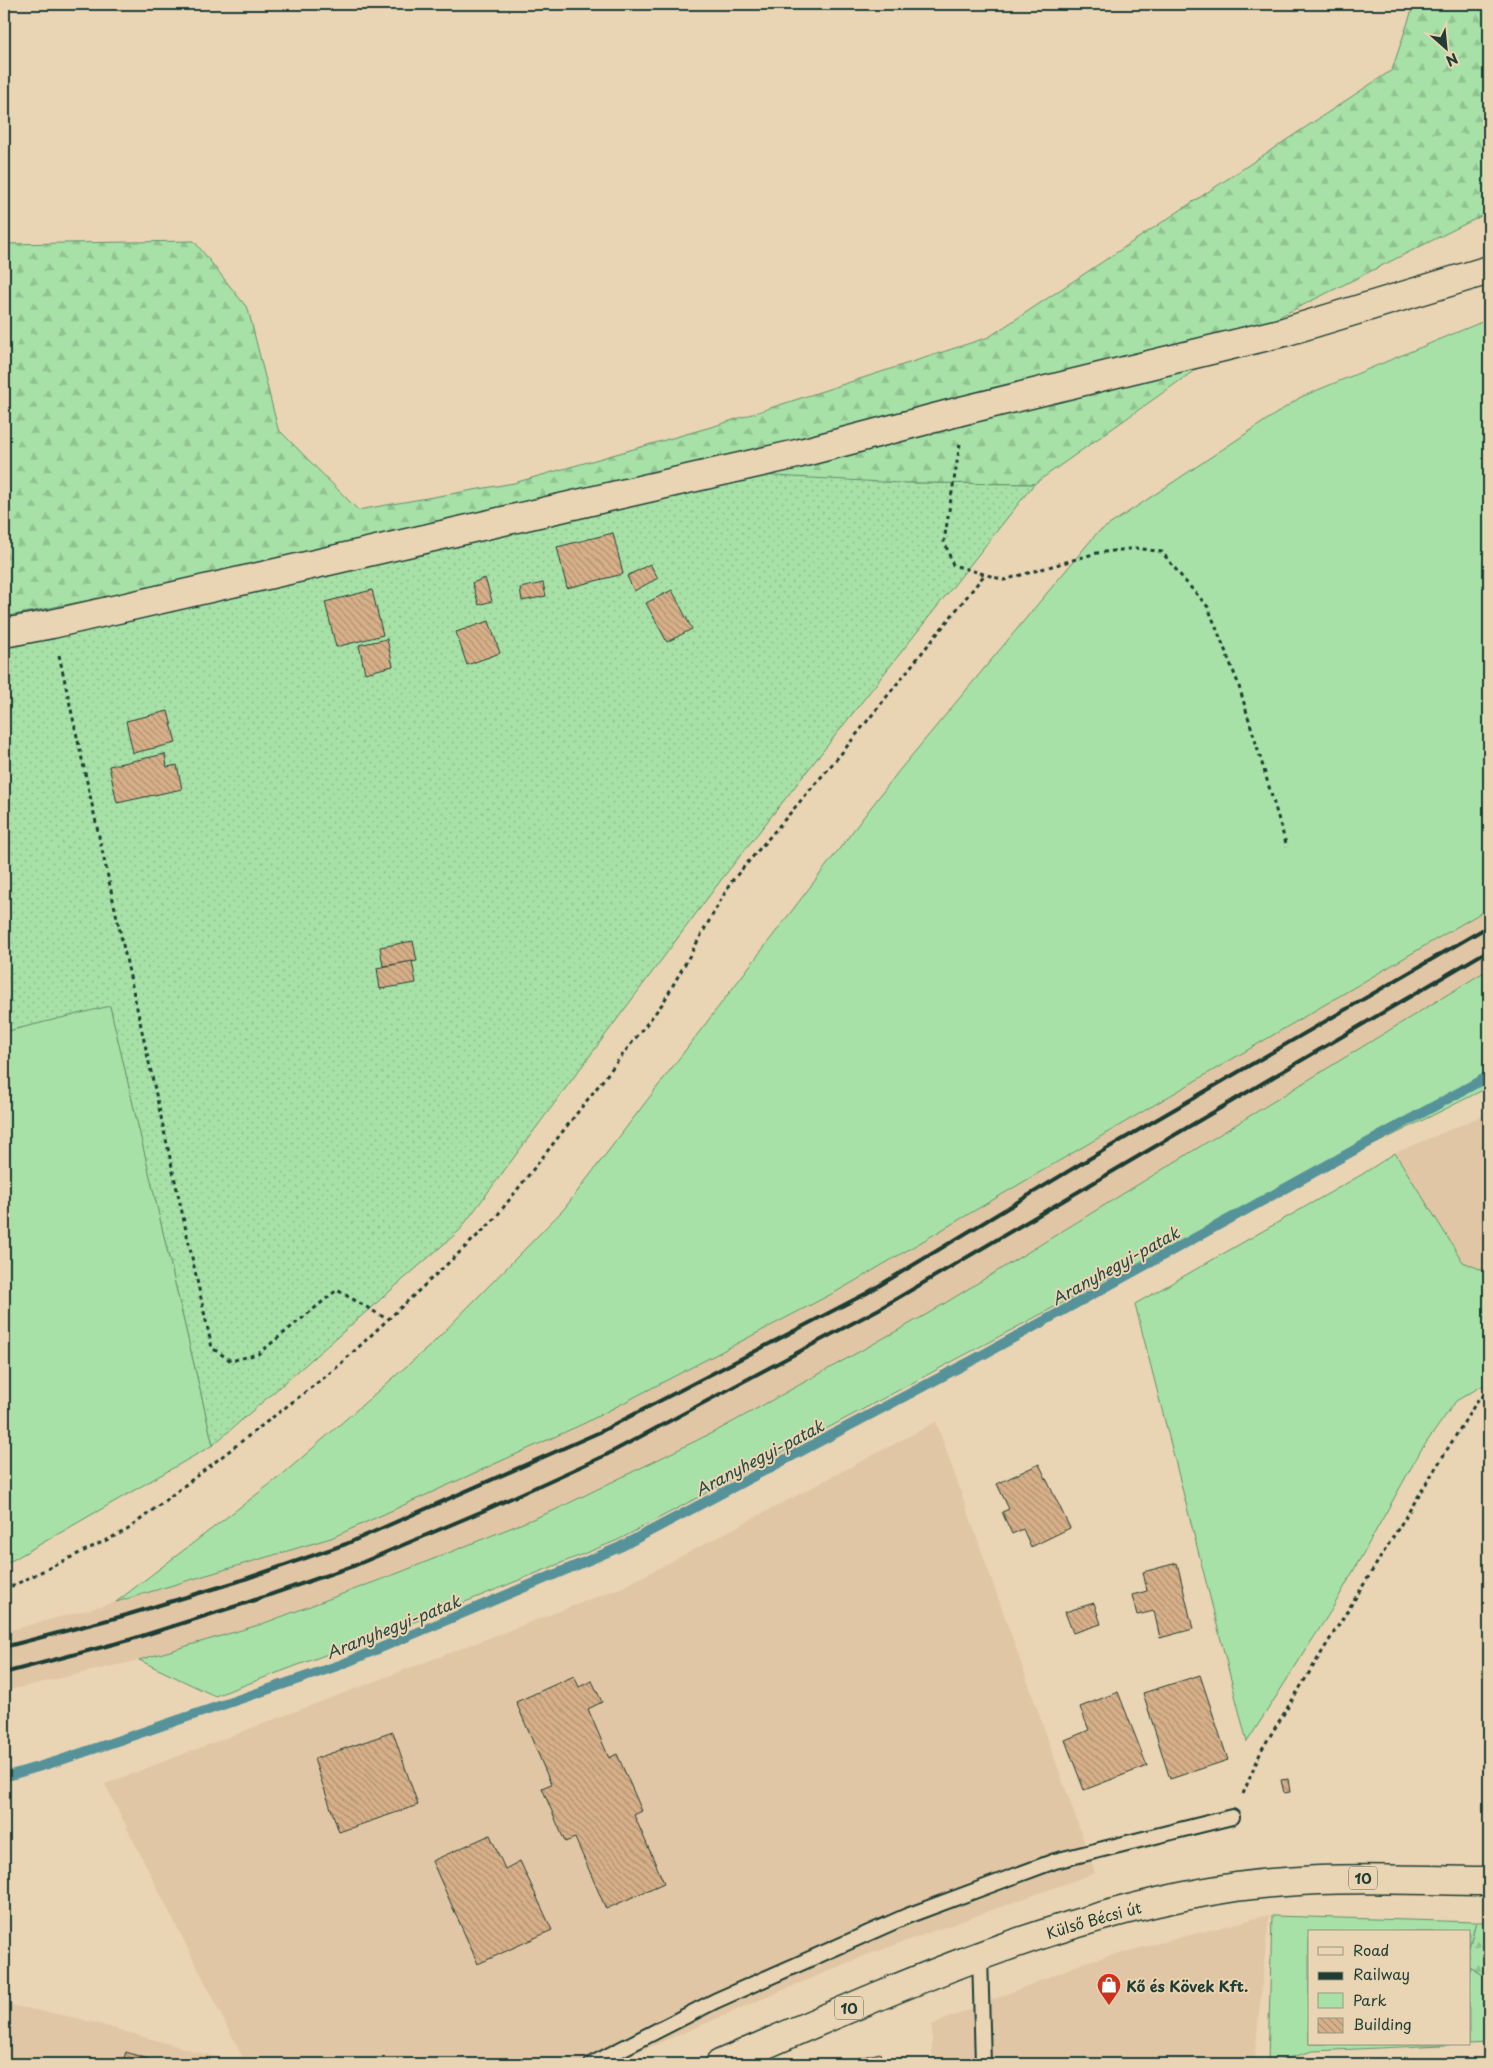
<svg xmlns="http://www.w3.org/2000/svg" width="1493" height="2068" font-family="'Playpen Sans',sans-serif">
<style>
.built{fill:#e0c6a4}
.green{fill:#a7e1a7;stroke:#638f6e}
.forest{fill:url(#forest-firs);stroke:#638f6e}
.garden{fill:url(#garden-dots);stroke:#638f6e}
.lines{fill:none;stroke-linecap:round;stroke-linejoin:round}
.stream{stroke:#579299;stroke-width:10}
.building{fill:url(#building-back-hatch);stroke:#1f3d34}
.lane-casing{stroke:#1f3d34;stroke-width:18}
.street-casing{stroke:#1f3d34;stroke-width:31}
.primary-casing{stroke:#1f3d34;stroke-width:31}
.path{stroke:#1f3d34;stroke-width:3;stroke-dasharray:4 4;stroke-linecap:butt}
.lane{stroke:#e9d4b3;stroke-width:14}
.street{stroke:#e9d4b3;stroke-width:28}
.primary{stroke:#e9d4b3;stroke-width:28}
.rail{stroke:#1f3d34;stroke-width:4}
.labels{text-anchor:middle;dominant-baseline:central;stroke-width:4;stroke-linejoin:round;paint-order:stroke}
.shield{fill:#e9d4b3;stroke:#5c6a5a;stroke-width:1}
.shield-label{font-size:14px;font-weight:bold;fill:#1f3d34}
.street-label{font-size:15px;fill:#1f3d34;stroke:#e9d4b3}
.poi-label{font-size:15px;font-weight:bold;fill:#1f3d34;stroke:#e9d4b3;text-anchor:start}
.water-label{font-size:16px;font-style:italic;fill:#284b45;stroke:#e9d4b3}
</style>
<defs>
<pattern id="forest-firs" width="22" height="20" patternUnits="userSpaceOnUse" patternTransform="scale(1.25)"><rect width="22" height="20" fill="#a7e1a7"/><path d="M5 1l3.5 6h-7zM16 11l3.5 6h-7z" fill="#8fc290"/></pattern>
<pattern id="garden-dots" width="8" height="8" patternUnits="userSpaceOnUse" patternTransform="scale(1.25)"><rect width="8" height="8" fill="#a7e1a7"/><path d="M2 2h.1M6 6h.1" fill="none" stroke="#8fc290" stroke-width="1.8" stroke-linecap="round"/></pattern>
<pattern id="building-back-hatch" width="6" height="6" patternUnits="userSpaceOnUse" patternTransform="scale(1.25)"><rect width="6" height="6" fill="#d7b089"/><path d="M-1 5l2 2M0 0l6 6M5-1l2 2" fill="none" stroke="#ae9071"/></pattern>
</defs>
<rect width="100%" height="100%" fill="#e9d4b3"/>
<filter id="ink" filterUnits="userSpaceOnUse"><feTurbulence type="fractalNoise" baseFrequency=".02" numOctaves="2"/><feDisplacementMap in="SourceGraphic" scale="10" xChannelSelector="R" yChannelSelector="G"/><feConvolveMatrix kernelMatrix="1 2 1 2 8 2 1 2 1" color-interpolation-filters="sRGB"/></filter>
<g filter="url(#ink)">
<g class="built">
<path d="M1489,908v61l-560,344 -209,116 -165,81 -154,62 -139,52 -123,36 -135,31v-59l112,-30 215,-64 254,-115 258,-135z"/>
<path d="M1489,1113v160l-26,-11 -68,-109z"/>
<path d="M936,1422l159,451 -239,86 -246,105h-364l-141,-280 518,-197z"/>
<path d="M1269,1915l-15,149h-322v-39l153,-63z"/>
<path d="M4,2004l73,14 163,46h-236z"/>
</g>
<g class="green">
<path d="M1489,319v589l-646,380 -258,135 -254,115 -215,64 166,-127 150,-131 132,-135 334,-437 199,-239 204,-136z"/>
<path d="M1489,969v118l-369,185 -502,268 -180,73 -223,83 -76,-36 123,-36 139,-52 154,-62 165,-81 209,-116z"/>
<path d="M110,1005l103,440 -209,120v-533z"/>
<path d="M1395,1153l68,109 26,11v109l-33,19 -35,49 -89,159 -85,133 -112,-438 226,-129z"/>
<path d="M1272,1916l204,6 -7,26v-16h-160v112h156l-152,7 -45,13z"/>
<path d="M1469,1967l20,12v64l-20,1z"/>
</g>
<g class="forest">
<path d="M1414,4h75v208l-242,121 -213,151 -134,-1 -703,96 -193,38v-373l190,-3 54,68 30,120 80,81 156,-27 204,-58 271,-88 403,-267z"/>
<path d="M1476,1922h13v57l-20,-12v-19z"/>
</g>
<path class="garden" d="M686,471l214,12 134,1 -313,396 -262,351 -246,214 -103,-439 -106,26v-415l193,-38z"/>
<g class="lines">
<path class="stream" d="M4,1777l54,-16 282,-96 280,-118 355,-188 514,-283"/>
</g>
<g class="building">
<path d="M613,533l10,41 -56,14 -10,-41z"/>
<path d="M650,564l8,14 -24,13 -7,-15z"/>
<path d="M485,578l7,23 -13,4 -7,-22z"/>
<path d="M543,583l3,13 -24,5 -2,-13z"/>
<path d="M372,590l11,45 -47,12 -11,-45z"/>
<path d="M672,590l20,39 -25,13 -21,-39z"/>
<path d="M489,621l11,32 -33,12 -11,-33z"/>
<path d="M387,639l6,27 -28,7 -6,-28z"/>
<path d="M168,711l8,32 -43,10 -7,-32z"/>
<path d="M165,754l2,13 10,-2 5,24 -65,14 -8,-37z"/>
<path d="M413,941l4,20 -34,5 -3,-19z"/>
<path d="M412,961l4,22 -36,6 -3,-21z"/>
<path d="M1039,1464l31,64 -39,19 -8,-18 -11,5 -10,-22 7,-3 -12,-25z"/>
<path d="M1177,1563l16,66 -33,9 -6,-27 -17,4 -5,-20 15,-4 -4,-19z"/>
<path d="M1094,1603l7,21 -28,9 -8,-21z"/>
<path d="M1200,1675l28,85 -58,19 -27,-86z"/>
<path d="M574,1676l5,11 13,-6 10,21 -14,7 21,49 8,-4 25,57 -8,4 30,68 -58,26 -31,-71 -10,4 -23,-54 9,-4 -35,-82z"/>
<path d="M1118,1692l29,74 -63,24 -19,-50 24,-10 -9,-23z"/>
<path d="M393,1732l25,73 -79,27 -25,-73z"/>
<path d="M1288,1779l2,13 -6,1 -3,-13z"/>
<path d="M490,1835l15,34 15,-8 32,69 -74,34 -46,-103z"/>
<path d="M126,2052l37,12h-41z"/>
<path d="M880,2053l3,11h-50z"/>
</g>
<g class="lines">
<defs>
<g id="lane">
<path d="M980,1956l3,108"/>
<path d="M592,2064l123,-63 192,-85 148,-55 177,-44"/>
</g>
<path id="street" d="M4,633l48,-9 745,-170 168,-44 319,-78 205,-62"/>
<g id="primary">
<path id="s1" d="M720,2064c167,-72 335,-150 516,-177 85,-12 169,-7 253,-6"/>
</g>
</defs>
<use href="#lane" class="lane-casing"/>
<use href="#street" class="street-casing"/>
<use href="#primary" class="primary-casing"/>
<g class="path">
<path d="M960,444l-16,97 9,24 51,15 93,-27 40,-5 25,4 23,29 23,26 30,76 49,164"/>
<path d="M59,655l153,693 19,13 27,-7 79,-64 50,29"/>
<path d="M4,1590l123,-60 208,-161 157,-147 171,-219 68,-121 109,-127 145,-181"/>
<path d="M1243,1794l19,-45 217,-351 10,-4"/>
</g>
<use href="#lane" class="lane"/>
<use href="#street" class="street"/>
<use href="#primary" class="primary"/>
<g class="rail">
<path d="M4,1647l119,-31 113,-34 110,-38 254,-112 267,-139 215,-130 407,-237"/>
<path d="M4,1673l125,-33 117,-37 110,-38 127,-54 123,-56 273,-146 610,-359"/>
</g>
</g>
</g>
<defs>
<symbol id="shop-pin" viewBox="-11 -11 22 30"><path d="M0 17L-7.5 6A9.5 9.5 0 1 1 7.5 6Z" fill="#c8321e" stroke="#e9d4b3"/><path d="M-5-2.5h2.3a2.7 3.5 0 0 1 5.4 0H5L5.5 6h-11ZM-1.5-2.5h3a1.5 2.3 0 0 0-3 0Z" fill="#fff"/></symbol>
</defs>
<g fill-rule="evenodd">
<use href="#shop-pin" x="1095" y="1971" width="28" height="38"/>
</g>
<g class="labels">
<g class="shield">
<rect x="1349" y="1866.5" width="28" height="23" rx="4"/>
<rect x="835" y="1996.5" width="28" height="23" rx="4"/>
</g>
<g class="shield-label">
<text x="1363" y="1878">10</text>
<text x="849" y="2008">10</text>
</g>
<g class="street-label">
<text stroke="none"><textPath href="#s1" startOffset="401">Külső Bécsi út</textPath></text>
</g>
<g class="poi-label">
<text x="1126" y="1985">Kő és Kövek Kft.</text>
</g>
<g class="water-label">
<text transform="translate(1115 1265) rotate(-29)">Aranyhegyi-patak</text>
<text transform="translate(759 1457) rotate(-28)">Aranyhegyi-patak</text>
<text transform="translate(393 1626) rotate(-22)">Aranyhegyi-patak</text>
</g>
</g>
<rect width="1493" height="2068" fill="none" stroke="#e9d4b3" stroke-width="20"/>
<rect x="10" y="10" width="1473" height="2048" fill="none" stroke="#1f3d34" stroke-width="2" filter="url(#ink)"/>
<rect x="1308" y="1930" width="162" height="115" fill="#e9d4b3" stroke="#989880"/>
<rect x="1318" y="1947" width="25" height="8" fill="#e9d4b3" stroke="#989880"/>
<text x="1353" y="1956" font-size="15" fill="#1f3d34">Road</text>
<rect x="1318" y="1972" width="25" height="8" fill="#1f3d34" stroke="#989880"/>
<text x="1353" y="1980" font-size="15" fill="#1f3d34">Railway</text>
<rect x="1318" y="1993" width="25" height="15" fill="#a7e1a7" stroke="#989880"/>
<text x="1353" y="2006" font-size="15" fill="#1f3d34">Park</text>
<rect x="1318" y="2018" width="25" height="15" fill="url(#building-back-hatch)" stroke="#989880"/>
<text x="1353" y="2030" font-size="15" fill="#1f3d34">Building</text>
<g transform="translate(1446 48) rotate(153)" stroke="#e9d4b3" stroke-width="4" paint-order="stroke">
<path d="M0-4L9 19L0 12L-9 19Z" fill="#1f3d34"/>
<text y="-8" font-size="14" font-weight="bold" text-anchor="middle" fill="#1f3d34">N</text>
</g>
</svg>
